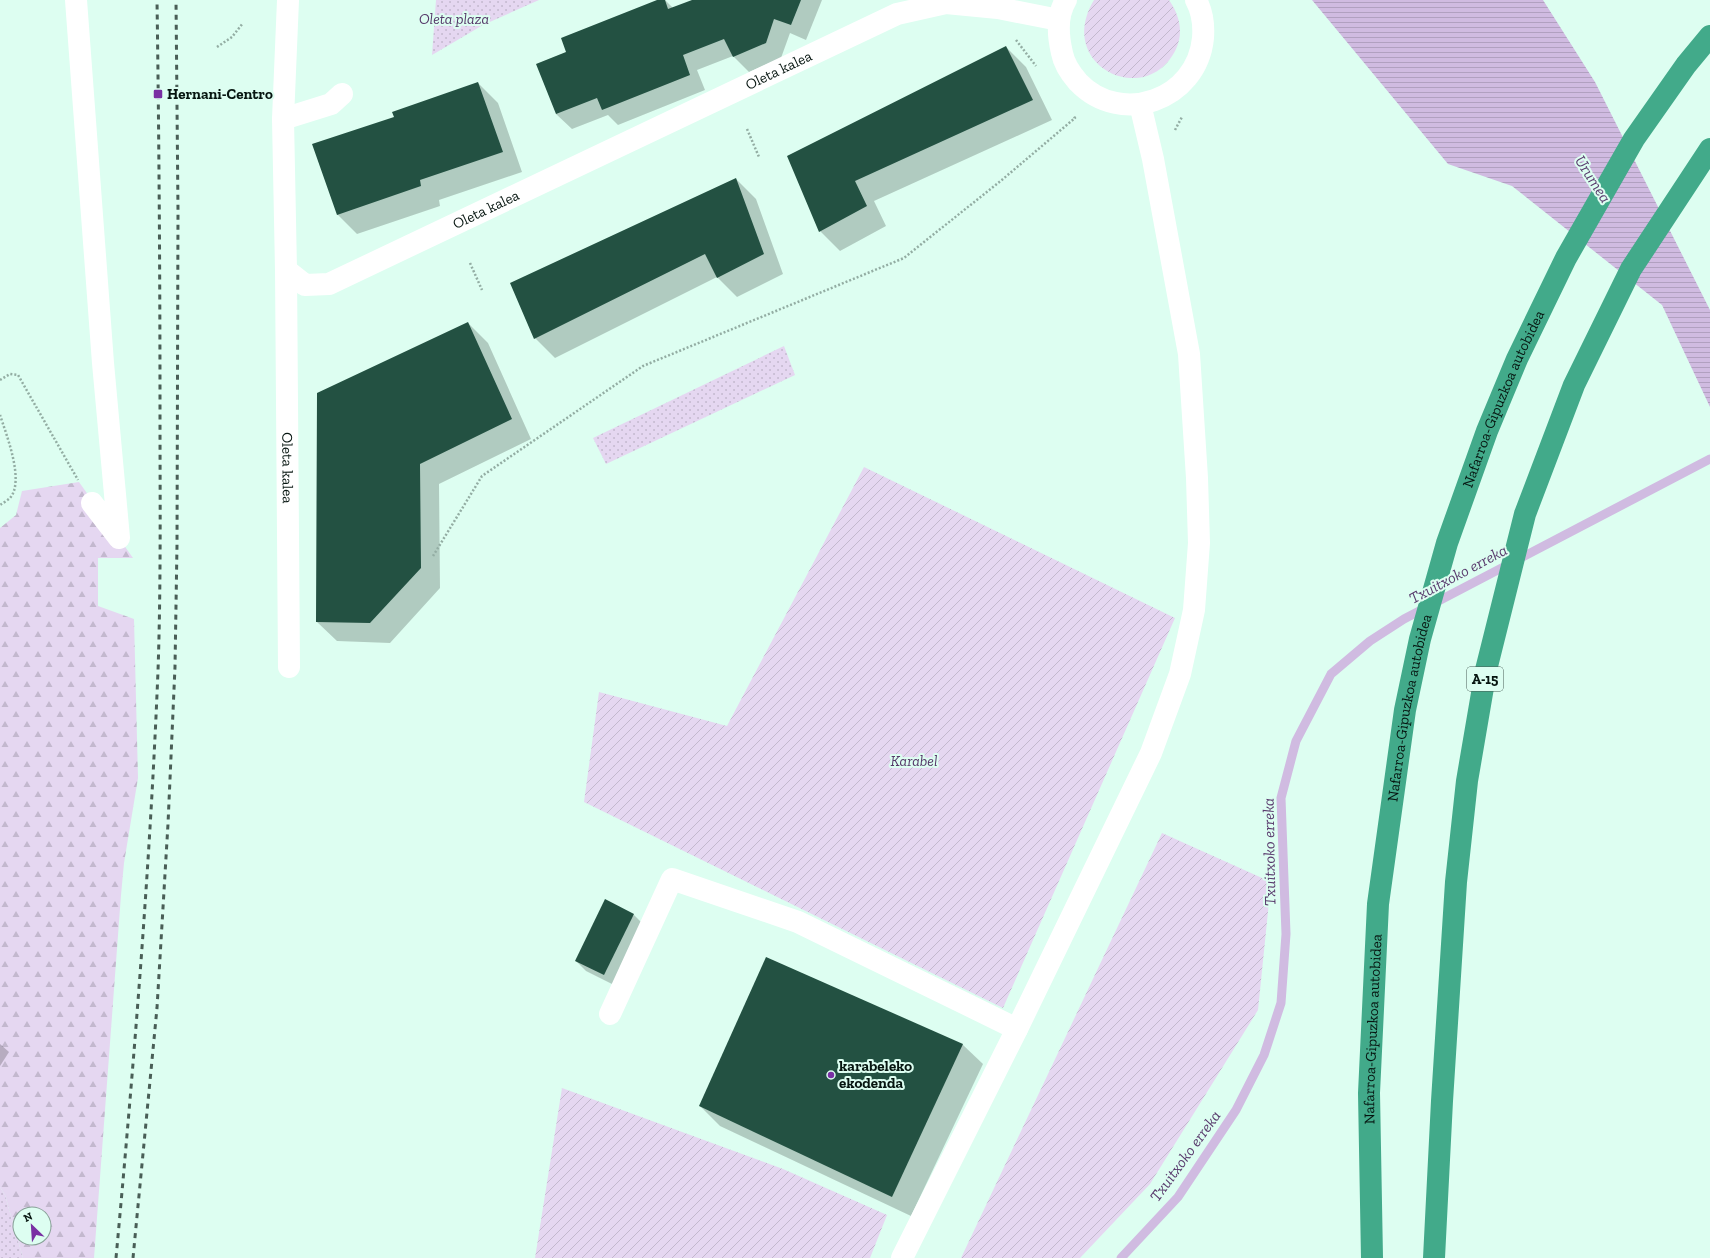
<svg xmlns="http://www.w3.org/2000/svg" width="1710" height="1258" font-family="'Zilla Slab',serif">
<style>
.grass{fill:url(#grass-dots)}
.forest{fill:url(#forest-firs);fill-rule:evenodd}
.garden{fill:url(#garden-furrows)}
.water{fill:url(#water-rules)}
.shadow{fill:#0003}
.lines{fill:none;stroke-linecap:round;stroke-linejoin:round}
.stream{stroke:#d0bbe1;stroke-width:9}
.building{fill:#235142}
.path{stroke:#93ada3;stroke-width:2.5;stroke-dasharray:2 2;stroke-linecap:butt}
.minor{stroke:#fff;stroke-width:22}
.highway{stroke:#42aa8a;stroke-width:22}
.rail{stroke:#495e56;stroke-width:3;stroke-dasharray:5 5;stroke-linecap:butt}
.poi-dot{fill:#7930a3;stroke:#ddfef1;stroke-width:1.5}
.labels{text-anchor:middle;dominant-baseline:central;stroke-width:4;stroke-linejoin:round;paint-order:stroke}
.shield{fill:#ddfef1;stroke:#465b54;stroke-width:1}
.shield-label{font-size:14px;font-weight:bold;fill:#061510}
.park-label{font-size:15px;font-style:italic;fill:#553869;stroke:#ddfef1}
.street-label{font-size:15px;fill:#061510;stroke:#ddfef1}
.poi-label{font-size:15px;font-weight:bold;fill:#061510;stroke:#ddfef1;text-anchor:start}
.water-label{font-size:16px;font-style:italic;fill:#593b6d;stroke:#ddfef1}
</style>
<defs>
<pattern id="grass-dots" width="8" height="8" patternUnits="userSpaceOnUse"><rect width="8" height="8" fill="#e5d7f1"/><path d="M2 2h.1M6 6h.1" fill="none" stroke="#c3b8ce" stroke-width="1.8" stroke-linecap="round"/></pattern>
<pattern id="forest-firs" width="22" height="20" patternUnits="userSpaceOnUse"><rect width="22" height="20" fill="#e5d7f1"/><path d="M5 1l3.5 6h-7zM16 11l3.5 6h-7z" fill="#c3b8ce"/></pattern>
<pattern id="garden-furrows" width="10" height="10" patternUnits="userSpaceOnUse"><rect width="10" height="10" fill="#e5d7f1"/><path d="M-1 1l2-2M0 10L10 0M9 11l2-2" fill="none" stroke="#c3b8ce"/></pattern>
<pattern id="water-rules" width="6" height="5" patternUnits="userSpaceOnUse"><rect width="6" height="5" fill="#d0bbe1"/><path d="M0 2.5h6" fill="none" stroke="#b1a0c0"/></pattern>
</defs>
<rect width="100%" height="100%" fill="#ddfef1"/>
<g class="grass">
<path d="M436,0h103l-56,25 -51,30z"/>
<path d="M784,346l11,29 -189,89 -13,-26z"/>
<path d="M0,1187l5,8 18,63h-23z"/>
</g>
<path class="forest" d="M79,482l54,76h-35v48l36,13 4,159 -14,85 -3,32 -27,363h-71l-18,-63 -5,-8v-659l16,-13 6,-24zM20,1214h24v24h-24z"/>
<g class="garden">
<path d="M1094,0h75c10,14 15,32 7,49 -29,61 -122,17 -82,-49z"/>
<path d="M864,467l311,151 -172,390 -419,-206 15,-110 128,34z"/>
<path d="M1162,833l109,49 -13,128 -108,174 -70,74h-119z"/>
<path d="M562,1088l221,81 104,46 -17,43h-335z"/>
</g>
<path class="water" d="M1312,0h231l52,82 115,228v97l-48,-102 -150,-119 -64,-22z"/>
<g class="shadow">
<path d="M659,0h6l8,8 22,-8h127l-16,40 -16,-7 -9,25 -32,14 -16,-16 -36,14 8,20 -87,35 -10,-10 -36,14 -16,-15 11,-62z"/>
<path d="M1006,47l20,20 26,53 -178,81 12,25 -46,25 -20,-20 -32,-75z"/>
<path d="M478,83l20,20 24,69 -83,28 1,6 -83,28 -20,-20 58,-96z"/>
<path d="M736,179l20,20 27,75 -46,23 -20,-20 -162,81 -20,-20z"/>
<path d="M468,323l20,20 43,96 -92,45 1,104 -50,55 -53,-2 -20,-19z"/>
<path d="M634,915l10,10 -30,60 -28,-14 -10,-10z"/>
<path d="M767,958l196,87 20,19 -72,152 -191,-90 -20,-20z"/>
<path d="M0,1044l9,8 -9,14z"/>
</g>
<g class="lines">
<path class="stream" d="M1121,1258l57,-61 58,-87 28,-55 17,-52 5,-69 -5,-136 15,-57 35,-67 39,-33 34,-22 306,-160"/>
</g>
<g class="building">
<path d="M657,0h8l3,9 24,-9h109l-10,25 -17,-6 -8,24 -33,14 -9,-18 -41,16 7,20 -88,35 -5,-12 -41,16 -20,-50 30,-12 -5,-14z"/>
<path d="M1006,46l27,54 -178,81 12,25 -48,26 -32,-76z"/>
<path d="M478,82l25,70 -83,28 1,6 -84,29 -25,-71 82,-27 -2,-5z"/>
<path d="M736,178l28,76 -47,24 -12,-24 -171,85 -24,-56z"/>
<path d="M468,322l44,97 -92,45 1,104 -51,55 -54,-1 1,-229z"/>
<path d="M605,899l29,15 -30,61 -29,-14z"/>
<path d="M766,957l197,87 -71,153 -193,-91z"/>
</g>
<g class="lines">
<g class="path">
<path d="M1016,40l20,26"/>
<path d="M217,47l15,-10 11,-14"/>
<path d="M747,129l12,28"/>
<path d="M1175,130l7,-13"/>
<path d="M470,263l12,27"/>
<path d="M0,380l10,-6 8,1 60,105"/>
<path d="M0,415c6,19 25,66 10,83 -2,2 -7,5 -10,7"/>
<path d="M433,556l49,-80 161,-110 261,-108 99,-79 72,-61 -2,-3"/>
</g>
<g class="minor">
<path d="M76,0l27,363 16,175 -27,-35"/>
<path id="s1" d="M288,0l-5,119 3,151 3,397"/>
<path d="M1066,0c-10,16 -8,36 -4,53 2,11 9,21 16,29 43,45 119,18 125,-44 1,-13 -1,-27 -7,-38"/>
<path d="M283,119l48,-15 11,-10"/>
<path id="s2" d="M286,270l19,15 24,-1 568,-270 49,-11 52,5 61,12"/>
<path d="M610,1014l62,-135 126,43 219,107"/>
<path d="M902,1258l115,-229 134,-276 29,-79 14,-64 5,-67 -2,-65 -8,-124 -36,-195 -13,-55"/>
</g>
<g class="highway">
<path id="s3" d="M1372,1258l-3,-165 9,-189 27,-194 15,-71 27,-96 40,-112 30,-72 49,-101 68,-119 52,-74 24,-29"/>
<path d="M1434,1258l8,-157 14,-219 11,-101 19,-111 39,-156 49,-129 57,-116 79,-120"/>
</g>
<g class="rail">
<path d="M116,1258c18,-196 34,-391 42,-587 3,-87 2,-173 2,-260 0,-137 -1,-274 -3,-411"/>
<path d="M133,1258l24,-250 11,-184 7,-157 2,-122 1,-334 -2,-211"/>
</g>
</g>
<g class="poi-dot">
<rect x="153" y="89" width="10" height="10" rx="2"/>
<circle cx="831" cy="1075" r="4"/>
</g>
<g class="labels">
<rect class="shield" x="1467" y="667" width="36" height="24" rx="3"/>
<g class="shield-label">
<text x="1485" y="679">A-15</text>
</g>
<g class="park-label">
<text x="454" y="19">Oleta plaza</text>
<text x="914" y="761">Karabel</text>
</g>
<g class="street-label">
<text stroke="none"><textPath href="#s2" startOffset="546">Oleta kalea</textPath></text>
<text stroke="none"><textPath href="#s2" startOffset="222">Oleta kalea</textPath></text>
<text stroke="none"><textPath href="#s3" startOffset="877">Nafarroa-Gipuzkoa autobidea</textPath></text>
<text stroke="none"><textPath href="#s1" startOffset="468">Oleta kalea</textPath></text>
<text stroke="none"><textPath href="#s3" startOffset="553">Nafarroa-Gipuzkoa autobidea</textPath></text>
<text stroke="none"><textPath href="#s3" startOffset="229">Nafarroa-Gipuzkoa autobidea</textPath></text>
</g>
<g class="poi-label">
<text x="167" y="94">Hernani-Centro</text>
<text x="839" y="1066">karabeleko<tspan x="839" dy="17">ekodenda</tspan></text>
</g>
<g class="water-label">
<text transform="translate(1593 179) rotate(57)">Urumea</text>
<text transform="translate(1458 574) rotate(-28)">Txuitxoko erreka</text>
<text transform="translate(1269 852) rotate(-91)">Txuitxoko erreka</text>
<text transform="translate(1185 1156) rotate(-54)">Txuitxoko erreka</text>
</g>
</g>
<g transform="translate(32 1226) rotate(335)"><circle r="19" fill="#ddfef1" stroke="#87a197"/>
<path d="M0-3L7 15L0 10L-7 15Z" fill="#7930a3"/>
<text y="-6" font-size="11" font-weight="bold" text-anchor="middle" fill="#061510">N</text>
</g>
</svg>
